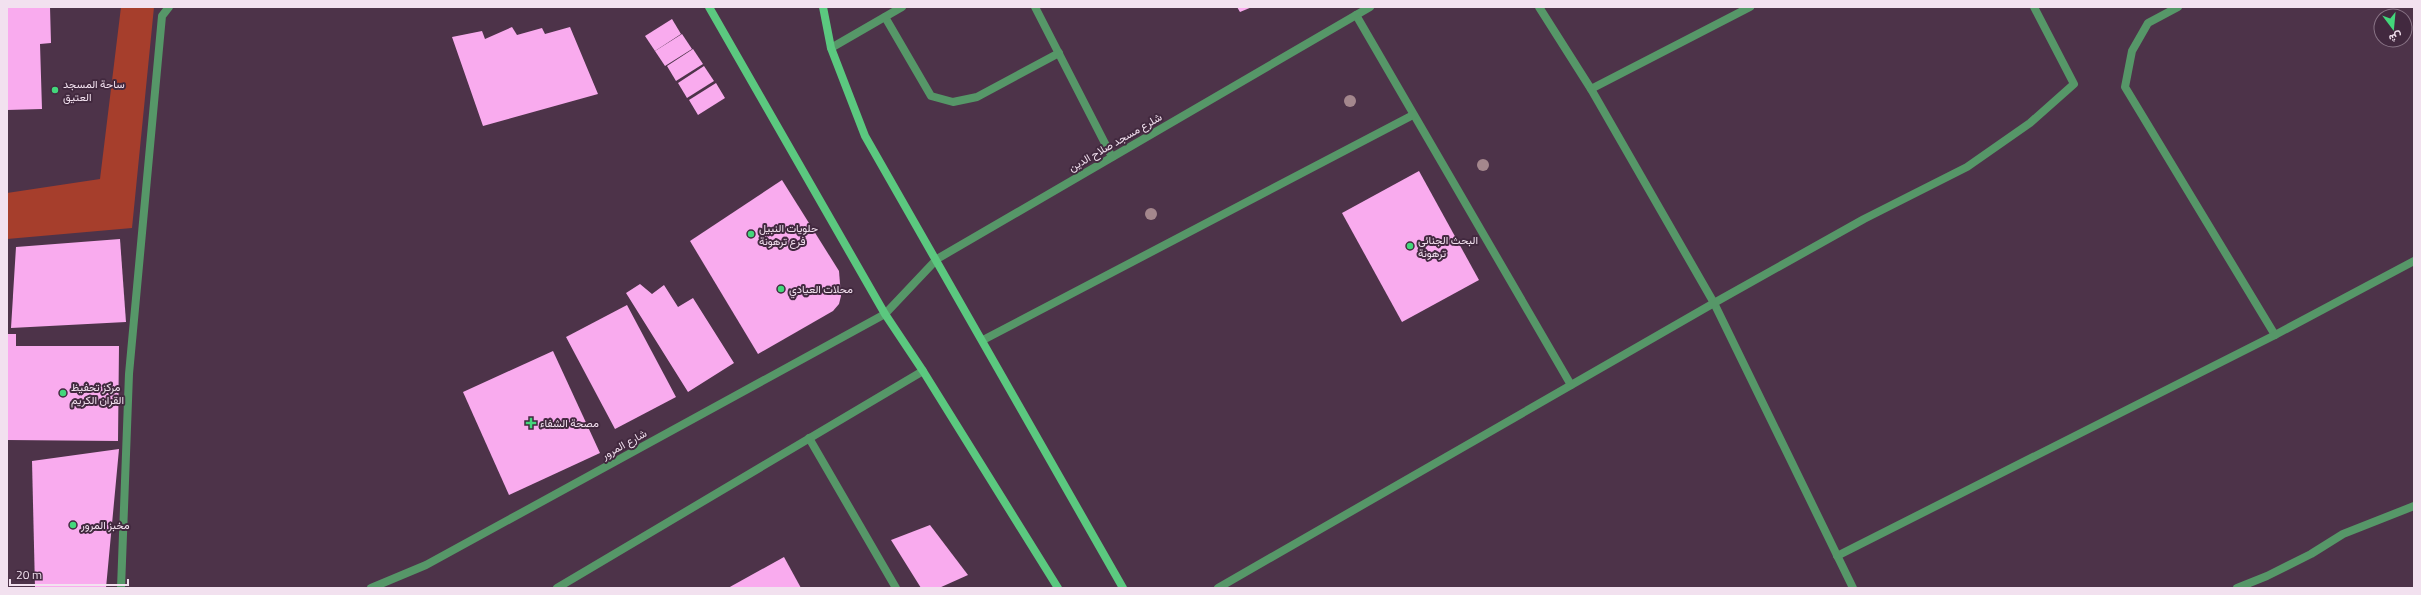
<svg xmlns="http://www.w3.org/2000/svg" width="2421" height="595" font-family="'Titillium Web',Vazirmatn,sans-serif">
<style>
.green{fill:#a63e2c}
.building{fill:#f9abee}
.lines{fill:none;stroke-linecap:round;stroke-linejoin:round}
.lane{stroke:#569768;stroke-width:8}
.street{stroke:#569768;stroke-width:8}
.secondary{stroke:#5bc87f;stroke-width:8}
.tree{fill:#a4878d}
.poi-dot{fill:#43d77b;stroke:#42293f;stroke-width:1.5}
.labels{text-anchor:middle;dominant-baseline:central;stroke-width:4;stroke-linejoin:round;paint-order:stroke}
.poi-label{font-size:11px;fill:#f2e1ef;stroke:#42293f;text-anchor:start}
.street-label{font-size:11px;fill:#f2e1ef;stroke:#42293f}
</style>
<rect width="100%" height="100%" fill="#4d3349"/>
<path class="green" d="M121,7h33l-22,221 -125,11v-46l93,-14z"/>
<g class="building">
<path d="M7,7h43l1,36 -11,1 2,65 -35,1z"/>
<path d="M1237,7h15l-12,5z"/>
<path d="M672,19l9,15 -26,17 -10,-15z"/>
<path d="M512,27l5,8 25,-7 3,6 25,-7 28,67 -115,32 -31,-89 30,-6 3,8z"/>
<path d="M682,34l10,15 -27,17 -10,-15z"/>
<path d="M693,49l10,15 -27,17 -9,-15z"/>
<path d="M704,66l10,15 -27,17 -9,-15z"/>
<path d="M716,83l9,15 -27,17 -9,-15z"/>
<path d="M1419,171l60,109 -77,42 -60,-109z"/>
<path d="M782,180l57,91 2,25 -2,8 -6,7 -75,43 -68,-113z"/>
<path d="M120,239l6,83 -115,6 5,-81z"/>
<path d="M640,284l12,10 12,-9 14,22 15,-9 41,65 -46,29 -62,-99z"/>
<path d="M627,305l49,92 -61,32 -49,-92z"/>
<path d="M7,334h9v12h103l-1,95 -111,-1z"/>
<path d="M553,351l47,102 -91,42 -46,-103z"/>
<path d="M119,449l-13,139h-71l-3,-127z"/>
<path d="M930,525l38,50 -29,13h-18l-30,-48z"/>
<path d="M784,557l17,31h-73z"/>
</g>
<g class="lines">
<g class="lane">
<path d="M1035,7l77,150"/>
<path d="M885,17l46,79 22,6 24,-5 82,-44"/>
</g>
<g class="street">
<path d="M1539,7l52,82 159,-82"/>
<path d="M2178,7l-30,16 -16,28 -7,36 150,248"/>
<path d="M1356,15l215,370"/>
<path d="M831,48l71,-41"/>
<path d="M1591,89l123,214 139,285"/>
<path d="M983,340l430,-225"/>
<path d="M809,438l87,150"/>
<path d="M1837,556l438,-221 139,-74"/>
<path d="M121,588l8,-214 33,-358 7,-9"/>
<path d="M371,588l55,-23 459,-251 52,-55 433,-252"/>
<path d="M557,588l366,-217"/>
<path d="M1218,588l496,-285 150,-84 103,-52 63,-44 44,-39 -40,-77"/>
<path d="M2237,588l30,-12 44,-22 32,-20 71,-28"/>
</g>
<g class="secondary">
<path d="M709,7l176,307 38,57 135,217"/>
<path d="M823,7l8,41 34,88 258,452"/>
</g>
</g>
<g class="tree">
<circle cx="1350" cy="101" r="6"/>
<circle cx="1483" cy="165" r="6"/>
<circle cx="1151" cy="214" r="6"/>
</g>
<g class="poi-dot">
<circle cx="55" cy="90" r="4"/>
<circle cx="751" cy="234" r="4"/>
<circle cx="1410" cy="246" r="4"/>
<circle cx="781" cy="289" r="4"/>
<circle cx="63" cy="393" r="4"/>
<path d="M529 417h4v4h4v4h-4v4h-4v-4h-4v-4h4z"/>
<circle cx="73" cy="525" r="4"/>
</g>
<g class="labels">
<g class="poi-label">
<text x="63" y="84">ساحة المسجد<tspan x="63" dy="13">العتيق</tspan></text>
<text x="759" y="228">حلويات النبيل<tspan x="759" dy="13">فرع ترهونة</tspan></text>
<text x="1418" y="240">البحث الجنائي<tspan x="1418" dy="13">ترهونة</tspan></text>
<text x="789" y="289">محلات العيادي</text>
<text x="71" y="387">مركز تحفيظ<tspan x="71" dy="13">القران الكريم</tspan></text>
<text x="540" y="423">مصحة الشفاء</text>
<text x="81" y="525">مخبز المرور</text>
</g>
<g class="street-label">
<text transform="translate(1115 142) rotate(-30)">شلرع مسجد صلاح الدين</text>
<text transform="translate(624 444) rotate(-29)">شارع المرور</text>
</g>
</g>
<rect width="2421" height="595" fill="none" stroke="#f2e1ef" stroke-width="16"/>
<g transform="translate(2393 28) rotate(164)"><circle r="19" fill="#42293f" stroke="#887385"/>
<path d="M0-3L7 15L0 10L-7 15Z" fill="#43d77b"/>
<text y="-6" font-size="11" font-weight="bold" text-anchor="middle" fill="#f2e1ef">ش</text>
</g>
<path d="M10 579v6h118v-6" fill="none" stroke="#f2e1ef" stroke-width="2"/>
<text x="16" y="579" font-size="12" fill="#f2e1ef" stroke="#42293f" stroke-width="3" paint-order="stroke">20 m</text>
</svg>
